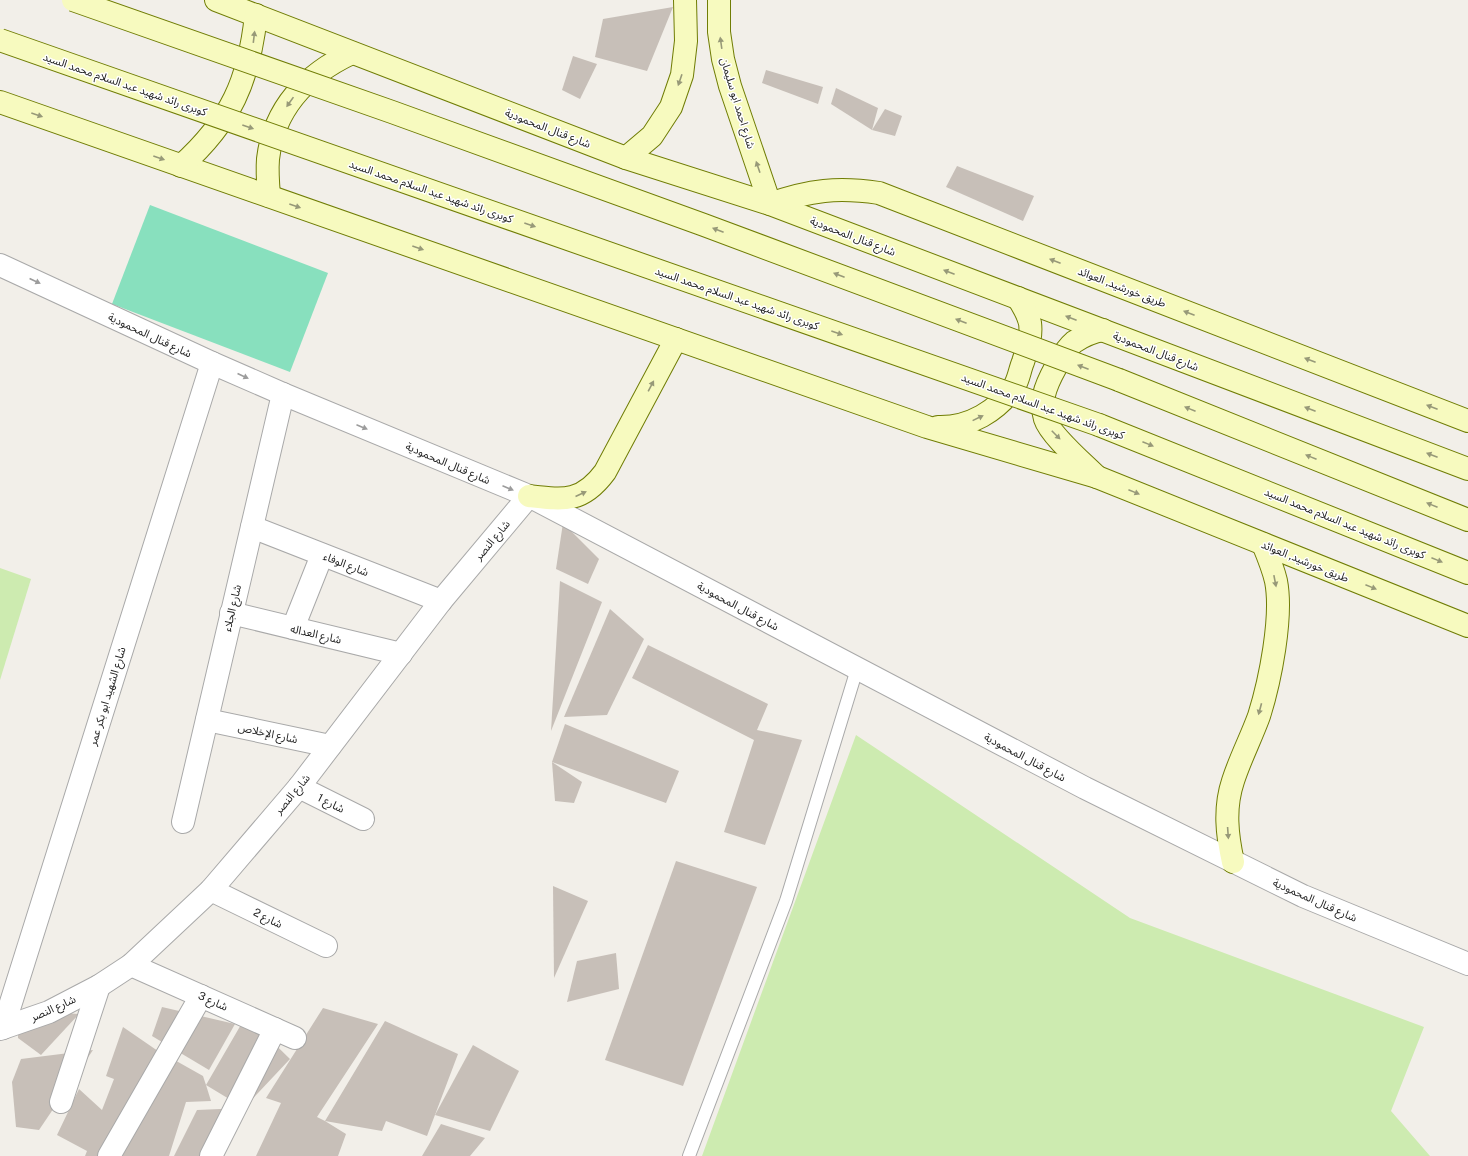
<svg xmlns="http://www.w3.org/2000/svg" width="1468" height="1156" font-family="'Public Sans','Noto Sans Arabic',sans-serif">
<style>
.grass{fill:#cdebb0}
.pitch{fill:#88e0be}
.building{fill:#c7bfb8}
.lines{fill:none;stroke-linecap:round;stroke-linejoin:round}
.service-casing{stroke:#a9a9a9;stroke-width:14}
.minor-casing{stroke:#a9a9a9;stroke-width:24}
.tertiary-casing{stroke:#a9a9a9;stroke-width:24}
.secondary-casing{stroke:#707d05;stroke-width:24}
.service{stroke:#fff;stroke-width:12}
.minor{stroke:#fff;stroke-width:22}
.tertiary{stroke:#fff;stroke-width:22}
.secondary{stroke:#f7fabf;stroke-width:22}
.secondary-bridge-casing{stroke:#707d05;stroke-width:24;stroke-linecap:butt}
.secondary-bridge{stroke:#f7fabf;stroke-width:22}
.oneway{fill:#979978}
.oneway2{fill:#9c9c9c}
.labels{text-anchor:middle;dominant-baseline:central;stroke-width:3;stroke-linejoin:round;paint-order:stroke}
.street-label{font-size:11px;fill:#222;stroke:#fff}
</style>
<rect width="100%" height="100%" fill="#f2efe9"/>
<g class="grass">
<path d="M0,568l31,11 -31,101z"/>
<path d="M856,735l274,183 294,109 -33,84 39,45h-728z"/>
</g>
<path class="pitch" d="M150,205l178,68 -38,99 -178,-68z"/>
<g class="building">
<path d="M673,7l-26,64 -52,-14 8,-38z"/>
<path d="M573,56l24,8 -17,35 -18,-9z"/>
<path d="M766,70l57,17 -5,17 -56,-21z"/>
<path d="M836,88l42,20 -6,22 -41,-26z"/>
<path d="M885,109l17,7 -7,20 -23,-6z"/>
<path d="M957,166l77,30 -11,25 -77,-34z"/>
<path d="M563,523l36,36 -11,25 -32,-15z"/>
<path d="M560,581l42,21 -51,129z"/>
<path d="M610,609l34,30 -37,76 -43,2z"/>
<path d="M648,645l120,59 -11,26 45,10 -37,105 -41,-13 30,-92 -122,-62z"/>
<path d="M565,724l114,47 -13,32 -114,-41z"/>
<path d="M552,762l30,20 -8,21 -19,-2z"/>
<path d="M676,861l81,26 -74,199 -78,-26z"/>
<path d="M553,886l35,15 -34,77z"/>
<path d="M616,953l3,36 -52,13 10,-41z"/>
<path d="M162,1007l73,17 -26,46 -57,-34z"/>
<path d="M323,1008l55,16 -61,93 8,4 60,-100 73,33 -31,82 -41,-15 -4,10 -57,-10 21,13 -8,22h-82l25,-53 -15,-5z"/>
<path d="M18,1010l61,4 -38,41 -23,-17z"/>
<path d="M246,1016l44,43 -46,49 -38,-23 5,16 -25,1 -17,54h-84l2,-5 -30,-16 22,-46 23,21 12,-31 -8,-3 17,-49 32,22 48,27 3,9z"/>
<path d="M473,1045l46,26 -29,60 -55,-16z"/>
<path d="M93,1050l-54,80 -23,-3 -4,-45 9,-23z"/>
<path d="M244,1108l-20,48h-50l23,-46z"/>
<path d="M441,1124l44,14 -15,18h-48z"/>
</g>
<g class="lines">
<defs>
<path id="service" d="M689,1156l97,-255 71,-232"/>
<g id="minor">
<path d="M252,527l189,74"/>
<path d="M231,613l170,41"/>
<path d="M293,628l29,-73"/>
<path d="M207,720l123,26"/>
<path d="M299,787l64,32"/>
<path d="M183,822l100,-428"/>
<path d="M211,890l115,56"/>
<path d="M131,965l164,73"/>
<path d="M3,1028l209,-665"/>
<path d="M61,1102l38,-116"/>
<path d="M109,1156l92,-160"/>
<path d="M211,1156l64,-127"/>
</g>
<g id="tertiary">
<path d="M0,265l212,98 71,31 246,102 556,292 218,108 165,68"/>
<path d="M0,1029l49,-17 50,-26 32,-21 80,-75 88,-103 142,-186 88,-105"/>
</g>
<g id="secondary">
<path d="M216,0l410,158 144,46 698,265"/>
<path d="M719,0v32l4,27 7,27 40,118c40,-14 68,-17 109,-11l589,228"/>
<path d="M0,102l927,325 170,50 371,149"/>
<path d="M626,158l26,-22 19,-29 11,-32 4,-34 -1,-41"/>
<path d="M181,166c50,-45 68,-85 75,-151"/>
<path d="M269,196c-1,-12 -2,-25 -1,-37 6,-51 39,-85 84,-106"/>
<path d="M1119,380l349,140"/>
<path d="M1099,425l369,148"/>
<path d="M938,427c31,1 60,-16 77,-42 4,-7 5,-16 8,-23 4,-13 9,-25 7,-39 -2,-9 -7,-17 -12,-25"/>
<path d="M1097,477c-13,-13 -47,-42 -52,-58 -2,-7 -3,-16 -1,-24 3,-14 19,-44 30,-53 9,-6 18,-10 29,-12"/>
<path d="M529,496c35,4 53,7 76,-24l71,-133"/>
<path d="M1233,862c-6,-27 -9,-54 0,-81 7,-22 18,-43 26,-65 11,-35 24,-99 17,-135 -3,-13 -8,-25 -13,-37"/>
</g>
</defs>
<use href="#service" class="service-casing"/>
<use href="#minor" class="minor-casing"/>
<use href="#tertiary" class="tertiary-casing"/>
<use href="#secondary" class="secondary-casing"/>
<use href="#service" class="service"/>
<use href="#minor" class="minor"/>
<use href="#tertiary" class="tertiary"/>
<use href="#secondary" class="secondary"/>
<defs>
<g id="secondary-bridge">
<path d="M73,0l319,112 312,113 415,155"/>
<path d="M0,40l1099,385"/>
</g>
</defs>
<use href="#secondary-bridge" class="secondary-bridge-casing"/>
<use href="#secondary-bridge" class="secondary-bridge"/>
</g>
<defs><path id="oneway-solid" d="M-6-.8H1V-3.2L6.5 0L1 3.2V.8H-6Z"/></defs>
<g class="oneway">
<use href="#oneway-solid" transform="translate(254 37) rotate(-83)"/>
<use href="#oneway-solid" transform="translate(721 43) rotate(-98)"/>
<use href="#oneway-solid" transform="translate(680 80) rotate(109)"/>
<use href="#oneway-solid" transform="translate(290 102) rotate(125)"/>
<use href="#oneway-solid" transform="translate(37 115) rotate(19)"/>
<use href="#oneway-solid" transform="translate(248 127) rotate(19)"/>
<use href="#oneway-solid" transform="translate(159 158) rotate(19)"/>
<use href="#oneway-solid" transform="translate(758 167) rotate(-109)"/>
<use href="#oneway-solid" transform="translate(295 206) rotate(19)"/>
<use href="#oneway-solid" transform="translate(530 225) rotate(19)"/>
<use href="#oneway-solid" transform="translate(718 230) rotate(-159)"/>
<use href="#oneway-solid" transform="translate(418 248) rotate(19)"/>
<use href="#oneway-solid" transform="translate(1055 261) rotate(-159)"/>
<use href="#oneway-solid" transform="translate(949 272) rotate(-159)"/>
<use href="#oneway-solid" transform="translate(839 275) rotate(-159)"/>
<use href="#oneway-solid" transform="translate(1189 313) rotate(-159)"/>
<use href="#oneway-solid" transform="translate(1071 318) rotate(-159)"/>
<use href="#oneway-solid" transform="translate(961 321) rotate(-159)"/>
<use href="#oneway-solid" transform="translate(837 333) rotate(19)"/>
<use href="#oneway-solid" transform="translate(1310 360) rotate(-159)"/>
<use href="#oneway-solid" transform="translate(1083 367) rotate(-159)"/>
<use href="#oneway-solid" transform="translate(651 386) rotate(-62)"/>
<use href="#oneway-solid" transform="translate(1432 407) rotate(-159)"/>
<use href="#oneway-solid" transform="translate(1190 409) rotate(-158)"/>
<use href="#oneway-solid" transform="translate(1310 409) rotate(-159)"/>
<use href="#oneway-solid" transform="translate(978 418) rotate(-26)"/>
<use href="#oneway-solid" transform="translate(1056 435) rotate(45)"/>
<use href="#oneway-solid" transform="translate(1148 444) rotate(22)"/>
<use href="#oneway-solid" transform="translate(1432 455) rotate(-159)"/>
<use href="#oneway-solid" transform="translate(1311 457) rotate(-158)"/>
<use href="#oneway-solid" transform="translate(1134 492) rotate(22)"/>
<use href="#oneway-solid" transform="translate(581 494) rotate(-24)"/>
<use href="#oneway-solid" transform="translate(1432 505) rotate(-158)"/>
<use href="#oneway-solid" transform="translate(1437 560) rotate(22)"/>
<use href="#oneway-solid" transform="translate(1275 581) rotate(79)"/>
<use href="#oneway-solid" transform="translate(1371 587) rotate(22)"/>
<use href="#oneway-solid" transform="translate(1260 709) rotate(105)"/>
<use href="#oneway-solid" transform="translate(1228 833) rotate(86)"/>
</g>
<g class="oneway2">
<use href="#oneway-solid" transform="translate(35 281) rotate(25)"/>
<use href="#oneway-solid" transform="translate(243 376) rotate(24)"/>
<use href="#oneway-solid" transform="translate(362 427) rotate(23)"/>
<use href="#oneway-solid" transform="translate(508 488) rotate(23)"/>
</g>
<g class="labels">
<g class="street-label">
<text transform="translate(125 84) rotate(19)">كوبرى رائد شهيد عبد السلام محمد السيد</text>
<text transform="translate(738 103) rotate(73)">شارع احمد ابو سليمان</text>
<text transform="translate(548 128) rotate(21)">شارع قنال المحمودية</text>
<text transform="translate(431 191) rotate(19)">كوبرى رائد شهيد عبد السلام محمد السيد</text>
<text transform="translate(853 236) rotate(21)">شارع قنال المحمودية</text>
<text transform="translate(1122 287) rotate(21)">طريق خورشيد, العوائد</text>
<text transform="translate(737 298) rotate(19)">كوبرى رائد شهيد عبد السلام محمد السيد</text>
<text transform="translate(150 335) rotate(25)">شارع قنال المحمودية</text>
<text transform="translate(1156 351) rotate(21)">شارع قنال المحمودية</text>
<text transform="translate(1043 406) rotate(20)">كوبرى رائد شهيد عبد السلام محمد السيد</text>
<text transform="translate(448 463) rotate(23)">شارع قنال المحمودية</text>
<text transform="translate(1345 523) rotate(22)">كوبرى رائد شهيد عبد السلام محمد السيد</text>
<text transform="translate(492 540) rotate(-50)">شارع النصر</text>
<text transform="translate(1305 561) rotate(22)">طريق خورشيد, العوائد</text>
<text transform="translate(346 564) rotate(21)">شارع الوفاء</text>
<text transform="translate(738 606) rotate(28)">شارع قنال المحمودية</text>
<text transform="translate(232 608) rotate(-77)">شارع الجلاء</text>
<text transform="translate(316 634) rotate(13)">شارع العداله</text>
<text transform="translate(107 696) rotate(-73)">شارع الشهيد ابو بكر عمر</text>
<text transform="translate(268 733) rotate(12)">شارع الإخلاص</text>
<text transform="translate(1025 757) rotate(28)">شارع قنال المحمودية</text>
<text transform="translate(292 794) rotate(-50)">شارع النصر</text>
<text transform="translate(331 803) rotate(27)">شارع 1</text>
<text transform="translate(1315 900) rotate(24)">شارع قنال المحمودية</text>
<text transform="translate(268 918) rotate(26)">شارع 2</text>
<text transform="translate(213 1001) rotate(24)">شارع 3</text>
<text transform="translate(53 1008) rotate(-24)">شارع النصر</text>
</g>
</g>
</svg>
